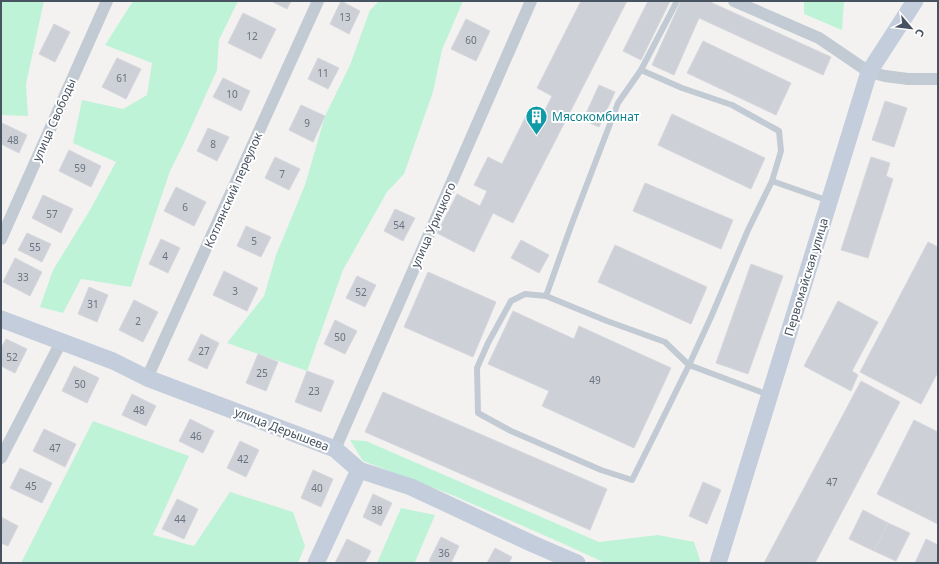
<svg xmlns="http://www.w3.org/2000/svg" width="939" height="564" font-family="'Noto Sans',sans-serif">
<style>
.green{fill:#bff3d7}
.building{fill:#cdd0d7;stroke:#d5d7dd}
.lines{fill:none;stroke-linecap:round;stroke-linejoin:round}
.lane{stroke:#c2cbd4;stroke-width:6}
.street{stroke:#c2cbd4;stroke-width:12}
.secondary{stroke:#c3cddb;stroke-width:17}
.labels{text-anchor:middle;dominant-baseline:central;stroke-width:4;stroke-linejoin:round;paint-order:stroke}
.number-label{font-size:10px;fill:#69727e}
.culture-label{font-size:12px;fill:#0d838f;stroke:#fff;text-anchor:start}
.street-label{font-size:12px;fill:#485361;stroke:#fff}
</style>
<rect width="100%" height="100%" fill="#f4f2f1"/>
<g class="green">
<path d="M1,1h43l-18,83 2,32 -27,-1z"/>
<path d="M133,1h105l-19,39 -2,30 -33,73 -14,28 -39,116 -50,-8 -18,34 -23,-6 13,-37 37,-60 26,-48 -43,-19 9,-43 41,9 24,-14 5,-32 -47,-18z"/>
<path d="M379,1h84l-21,49 -9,42 -29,82 -17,18 -44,78 -36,101 -80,-28 37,-47 12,-41 29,-70 20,-69 25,-51 20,-55z"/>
<path d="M804,1h40l-2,29 -38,-16z"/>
<path d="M93,421l96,35 -36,79 41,11 36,-54 63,20 12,34 -7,17h-277z"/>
<path d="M350,440l16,1 233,101 59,-7 36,7 7,21h-96l-41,-19 -112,-49 -89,-34z"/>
<path d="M401,508l34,7 -20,47 1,1h-39z"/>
</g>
<g class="building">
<path d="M271,1h20l-4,8z"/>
<path d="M341,1l19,10 -11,23 -19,-10z"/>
<path d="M581,1h46l-114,222 -20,-10 -19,39 -37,-19 20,-39 23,12 7,-15 -13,-6 14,-28 14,7 28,-56 13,6 9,-18 -15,-8z"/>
<path d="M648,1h22l-29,59 -18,-9z"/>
<path d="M681,1h27l123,56 -8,18 -124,-57 -25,57 -22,-10z"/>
<path d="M243,13l33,16 -15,30 -33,-16z"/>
<path d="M466,19l24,12 -14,30 -25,-12z"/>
<path d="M54,24l16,8 -15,30 -16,-8z"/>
<path d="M703,41l88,42 -15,32 -89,-42z"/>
<path d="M117,58l24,11 -15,30 -24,-12z"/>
<path d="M318,58l21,10 -11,21 -20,-10z"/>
<path d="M223,78l27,13 -9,20 -28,-14z"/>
<path d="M599,85l16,7 -16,35 -16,-7z"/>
<path d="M885,101l22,7 -13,39 -22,-7z"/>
<path d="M301,105l24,11 -12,26 -24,-12z"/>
<path d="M672,114l93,44 -14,31 -93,-44z"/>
<path d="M2,123l25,12 -8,18 -18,-9v-19z"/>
<path d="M208,128l21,9 -12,24 -20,-10z"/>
<path d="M69,150l32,16 -10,21 -32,-16z"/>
<path d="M275,157l25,12 -11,21 -24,-12z"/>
<path d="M871,157l19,6 -4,13 7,3 -25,79 -27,-8z"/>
<path d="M645,183l88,37 -12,29 -88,-38z"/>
<path d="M176,187l30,15 -12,24 -30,-15z"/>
<path d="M43,195l30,14 -12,24 -29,-15z"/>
<path d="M395,209l20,9 -12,23 -19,-10z"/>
<path d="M246,226l25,11 -10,20 -24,-11z"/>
<path d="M27,233l24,11 -9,18 -24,-12z"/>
<path d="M161,239l19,9 -12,25 -19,-9z"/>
<path d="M521,240l28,15 -10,18 -28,-15z"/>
<path d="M928,242l10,5v125l-17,32 -61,-32z"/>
<path d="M615,245l92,42 -16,37 -93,-42z"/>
<path d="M15,258l27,14 -12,24 -27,-14z"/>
<path d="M751,264l32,12 -35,98 -32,-11z"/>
<path d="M224,271l34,17 -11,23 -34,-16z"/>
<path d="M428,272l68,30 -23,55 -69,-30z"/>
<path d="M357,276l19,9 -11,22 -19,-9z"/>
<path d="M89,287l19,8 -11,27 -19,-8z"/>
<path d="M134,300l24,12 -15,30 -24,-12z"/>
<path d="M838,301l40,21 -26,49 6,4 -7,16 -47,-25z"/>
<path d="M513,311l61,28 5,-13 92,42 -37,80 -92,-42 7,-15 -61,-27z"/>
<path d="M335,320l22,11 -12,23 -21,-10z"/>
<path d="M201,334l18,9 -12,26 -19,-9z"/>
<path d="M6,339l21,10 -12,24 -14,-7v-18z"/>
<path d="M258,354l20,8 -12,29 -20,-8z"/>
<path d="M74,366l25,12 -12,25 -25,-12z"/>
<path d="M307,371l27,10 -13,31 -26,-10z"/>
<path d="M861,381l39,21 -85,161h-51z"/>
<path d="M383,392l224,97 -17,41 -225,-98z"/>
<path d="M132,394l24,12 -10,20 -24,-11z"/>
<path d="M190,419l24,12 -11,22 -24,-12z"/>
<path d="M914,420l24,12v92l-61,-30z"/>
<path d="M44,429l32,15 -11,23 -32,-16z"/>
<path d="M240,441l19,9 -13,27 -19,-9z"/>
<path d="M20,468l32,15 -10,20 -32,-15z"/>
<path d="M313,470l20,9 -12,28 -20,-9z"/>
<path d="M703,482l18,8 -14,34 -18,-8z"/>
<path d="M373,494l19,9 -11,23 -18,-9z"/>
<path d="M177,499l21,10 -14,30 -22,-10z"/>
<path d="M863,510l25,13 -14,28 -25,-12z"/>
<path d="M1,517l17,9 -10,20 -7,-3z"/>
<path d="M888,523l22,10 -14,28 -22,-10z"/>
<path d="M441,537l18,9 -8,17h-17l-5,-2z"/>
<path d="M347,539l24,12 -6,12h-30z"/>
<path d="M926,539l12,6v18h-23z"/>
<path d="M495,548l17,9 -3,6h-22z"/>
</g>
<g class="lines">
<g class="lane">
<path d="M641,70l41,18 50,17 47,26 2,20 -9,30 -24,49 -37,87 -22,48 80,30"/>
<path d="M772,181l57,20"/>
<path d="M525,294l21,2 61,25 58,21 24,23 -33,67 -24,48 -31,-10 -90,-39 -33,-18 -1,-45 11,-25 23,-42z"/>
<path d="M546,296l25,-70 47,-123 23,-33 36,-69"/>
</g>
<g class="street">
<path d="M734,1l85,37 50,34 16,4 23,3h30"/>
<path d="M1,239l106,-238"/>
<path d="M147,378l171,-377"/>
<path d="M335,449l196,-448"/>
<path d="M1,458l60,-116"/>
</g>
<g class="secondary">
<path d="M1,319l112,42 34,17 188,71 24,21 52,17 122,57 44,19"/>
<path d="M316,563l43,-93"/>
<path d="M718,563l151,-491 46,-71"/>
</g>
</g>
<defs>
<symbol id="building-pin" viewBox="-11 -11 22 30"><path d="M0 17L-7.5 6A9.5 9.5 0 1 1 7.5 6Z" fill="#0f9aa8" stroke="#fff"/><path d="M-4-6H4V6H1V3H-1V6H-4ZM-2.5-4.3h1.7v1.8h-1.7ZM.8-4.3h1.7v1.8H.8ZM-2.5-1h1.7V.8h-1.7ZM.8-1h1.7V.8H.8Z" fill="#fff"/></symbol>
</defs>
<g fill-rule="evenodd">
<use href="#building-pin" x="524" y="104" width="25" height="34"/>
</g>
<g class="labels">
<g class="number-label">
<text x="345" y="17">13</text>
<text x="252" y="36">12</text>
<text x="471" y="40">60</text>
<text x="323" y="73">11</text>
<text x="122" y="78">61</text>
<text x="232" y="94">10</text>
<text x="307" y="123">9</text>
<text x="13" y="140">48</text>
<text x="213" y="144">8</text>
<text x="80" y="168">59</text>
<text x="282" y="174">7</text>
<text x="185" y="207">6</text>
<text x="52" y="214">57</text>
<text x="399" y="225">54</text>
<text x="254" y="241">5</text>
<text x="35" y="247">55</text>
<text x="165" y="256">4</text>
<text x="23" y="277">33</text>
<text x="235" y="291">3</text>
<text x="361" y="292">52</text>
<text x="93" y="304">31</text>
<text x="138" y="321">2</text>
<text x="340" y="337">50</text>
<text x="204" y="351">27</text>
<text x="12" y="357">52</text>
<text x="262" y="373">25</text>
<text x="595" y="380">49</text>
<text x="80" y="384">50</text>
<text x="314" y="391">23</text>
<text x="139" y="410">48</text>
<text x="196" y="436">46</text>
<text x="55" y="448">47</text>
<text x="243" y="459">42</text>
<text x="832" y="482">47</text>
<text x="31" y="486">45</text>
<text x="317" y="488">40</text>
<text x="377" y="510">38</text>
<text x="180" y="519">44</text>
<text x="444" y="553">36</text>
</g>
<g class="culture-label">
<text x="552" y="116">Мясокомбинат</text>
</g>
<g class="street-label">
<text transform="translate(54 120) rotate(-66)">улица Свободы</text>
<text transform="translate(233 190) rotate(-66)">Котлянский переулок</text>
<text transform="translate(433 225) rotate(-66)">улица Урицкого</text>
<text transform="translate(806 277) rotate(-73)">Первомайская улица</text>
<text transform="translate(282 429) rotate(21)">улица Дерышева</text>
</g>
</g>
<rect width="939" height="564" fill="none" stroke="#485361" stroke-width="4"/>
<g transform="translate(911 28) rotate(118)" stroke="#ffffff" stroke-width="3" paint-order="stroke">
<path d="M0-3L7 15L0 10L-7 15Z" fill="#485361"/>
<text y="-6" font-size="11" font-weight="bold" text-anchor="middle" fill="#485361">С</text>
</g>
</svg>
